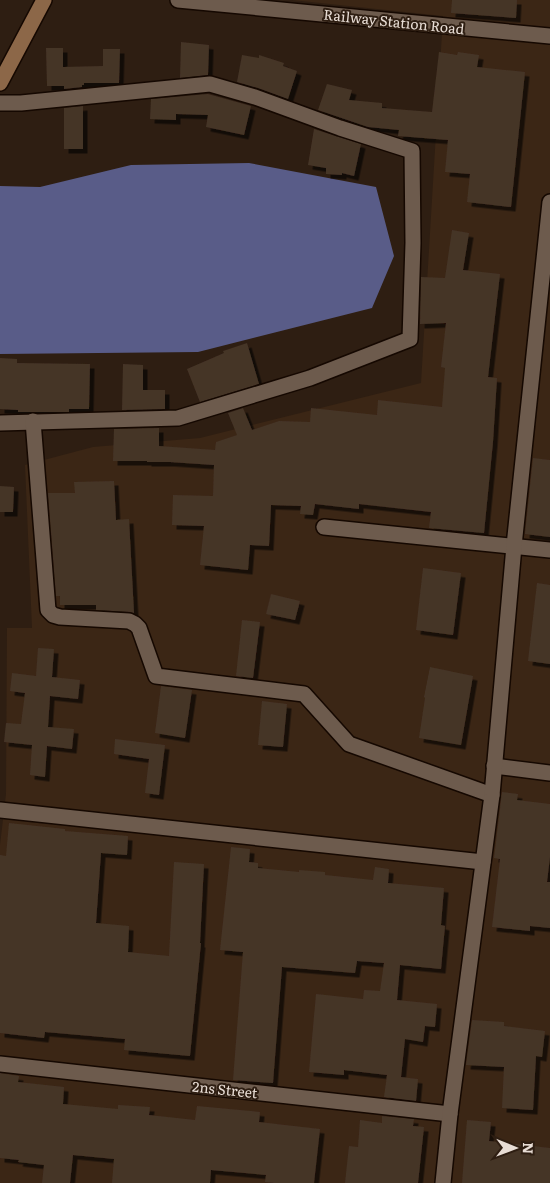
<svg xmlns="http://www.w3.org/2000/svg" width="550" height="1183" font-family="Literata,serif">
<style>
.built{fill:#3b2615}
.water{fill:#595c88}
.building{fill:#453427;filter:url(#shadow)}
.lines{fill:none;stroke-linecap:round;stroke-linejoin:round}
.minor-casing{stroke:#150801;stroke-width:18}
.secondary-casing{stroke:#150801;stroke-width:18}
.minor{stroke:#6d5b4d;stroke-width:15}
.secondary{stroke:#8c6748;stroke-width:15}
.labels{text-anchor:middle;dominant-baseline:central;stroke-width:4;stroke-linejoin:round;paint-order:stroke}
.street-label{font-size:14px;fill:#e8ddd5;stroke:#2e1e12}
</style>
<defs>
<filter id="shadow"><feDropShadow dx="4.5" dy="4.5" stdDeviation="0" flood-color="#0009"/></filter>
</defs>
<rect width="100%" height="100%" fill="#2e1e12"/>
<path class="built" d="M292,0h258v1183h-550v-338l6,-51 1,-166h25l-7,-163 68,-18 107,-9 221,-55 22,-367z"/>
<path class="water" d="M249,163l127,24 18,69 -22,52 -174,44 -198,2v-168l40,1 91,-22z"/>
<g class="building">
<path d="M452,0h65l-1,18 -65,-5z"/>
<path d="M181,42l28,3 -1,30 -28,3z"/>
<path d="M46,48h17v19l40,-1v-17h17l-1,34h-35v2h-2v2l-18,2v-3h-17z"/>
<path d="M439,52l18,3 1,-3 21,3 -2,12 48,5 -14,135 -44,-5 3,-28 -25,-2 3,-32 -50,-4 1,-6 -31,-3 -50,-17 9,-26 25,6 -3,10 33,3v5l50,4z"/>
<path d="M242,55l17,3v-3l25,8 -1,3 14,5 -9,28 -30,-11 -21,-6z"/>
<path d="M208,94l43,12 -7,29 -38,-8 2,-12 -32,-1v6l-26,-1 1,-20z"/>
<path d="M83,106v43h-19v-41z"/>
<path d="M314,129l47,15 -7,32 -12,-3v2l-16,-1v-6l-18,-3z"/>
<path d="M452,230l17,3 -6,37 37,4 -12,103 9,1 -4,64 -9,91 -55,-5 2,-16 -72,-8v5l-44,-5 -2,11 -13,-1 1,-8 -30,-1 -2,41 -19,-1 -2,25 -48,-5 4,-39 -32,-1 1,-30 40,1 1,-31 -44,-3h-23v-1h-34l1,-32 45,-1v18l56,4 1,-8 21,-7 -9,-22 15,-5 9,22 27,-9 31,1 1,-14 66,7 1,-15 64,7 3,-39 -4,-1 5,-44 -26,1 1,-47 24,1z"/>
<path d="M247,343l12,41 -59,18 -13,-33 37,-16 -1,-2z"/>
<path d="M0,358l17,1v4l73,1 -1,45h-20v3h-51v-2l-18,-1z"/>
<path d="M123,364l20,1v25h22v19l-43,1z"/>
<path d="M533,458l17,2v77l-25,-3z"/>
<path d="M114,481l2,39 13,-1 5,94 -4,-1 -34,-2v-5h-36v-9h-4l-8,-103h27l-1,-11z"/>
<path d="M0,486l14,1 -1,25h-13z"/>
<path d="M423,568l38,5 -8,62 -37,-5z"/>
<path d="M537,583l13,2v79l-22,-3z"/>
<path d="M271,594l29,7 -5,19 -29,-6z"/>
<path d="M242,620l18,2 -7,56 -17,-2z"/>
<path d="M38,648l16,1 -2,28 28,3 -2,19 -28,-3 -2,31 26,2 -2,20 -25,-3 -2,31 -15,-2 2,-30 -28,-3 2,-19 15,1 4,-31 -15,-2 2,-18 24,3z"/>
<path d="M430,667l43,9 -12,69 -42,-7 6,-40 -1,-1z"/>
<path d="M161,686l31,4 -7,48 -30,-5z"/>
<path d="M262,701l25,3 -4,43 -25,-2z"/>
<path d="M115,739l50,6 -6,50 -14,-2 4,-34 -35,-5z"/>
<path d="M502,792l16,2 -1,6 33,4v53l-3,25h3v46l-20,-2v5l-38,-4 8,-68 -6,-1z"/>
<path d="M9,823l56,6v2l63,5 -1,19 -26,-2 -5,70 33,3 -1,26 41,4 5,-94 30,2 -4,79h1l-11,113 -66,-6 1,-11 -80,-7 -1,6 -44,-5v-178l6,1z"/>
<path d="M231,847l19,2 -1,13 9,1v5l41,4v-2l26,2v3l48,5 2,-13 14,2 -1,14 56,5 -3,37 4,1 -4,43 -41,-4 -3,35 40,4 -2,23 -10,-1 -2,16 -18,-3 -4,38 17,2 -2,22 -32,-4 3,-22 -43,-5v5l-35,-3 7,-78 47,5 1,-9 16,1 4,-28 -27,-2 -2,12 -73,-6 -9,116 -40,-3 10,-128 -23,-2z"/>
<path d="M472,1020l32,2v4l41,5 -3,26 -6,-1 -3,54 -31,-2 2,-41 -38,-2z"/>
<path d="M0,1073l19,3 -1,6 46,5 -1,17 55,5v-4l32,2 -1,8 46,5 2,-14 63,6 -1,10 61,7 -6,54h-40l-9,-1 1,-7 -55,-5 -1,13h-98l2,-24 -41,-4 -3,28h-28l2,-18 -26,-3 1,-2 -19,-2z"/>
<path d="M382,1116l32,3 -1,7 11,1 -6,56h-73l4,-37 9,1 2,-27 22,3z"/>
<path d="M467,1120l24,2 -2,19 61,7v35h-88z"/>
</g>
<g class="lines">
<defs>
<g id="minor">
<path d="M178,0l372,36"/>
<path d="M0,103h21l189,-19 45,13 85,31 72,23 1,92 -3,96 -100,39 -132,40 -178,5"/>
<path d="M33,421l15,189 5,5 7,2 69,4 6,3 4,4 17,48 148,18 45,50 143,51"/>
<path d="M324,527l226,23"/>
<path d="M494,766l56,7"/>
<path d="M0,810l483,52"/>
<path d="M0,1064l450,50"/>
<path d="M443,1183l7,-69 42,-319 22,-249 36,-344"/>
</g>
<path id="secondary" d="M0,83l44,-83"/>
</defs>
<use href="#minor" class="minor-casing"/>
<use href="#secondary" class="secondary-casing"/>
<use href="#minor" class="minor"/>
<use href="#secondary" class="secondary"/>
</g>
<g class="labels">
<g class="street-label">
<text transform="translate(394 21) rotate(6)">Railway Station Road</text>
<text transform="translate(225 1089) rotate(6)">2ns Street</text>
</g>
</g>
<g transform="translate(515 1148) rotate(91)" stroke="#2e1e12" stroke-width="4" paint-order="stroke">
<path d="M0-4L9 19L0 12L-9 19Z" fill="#e8ddd5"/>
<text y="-8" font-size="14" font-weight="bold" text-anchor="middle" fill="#e8ddd5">N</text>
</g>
</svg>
